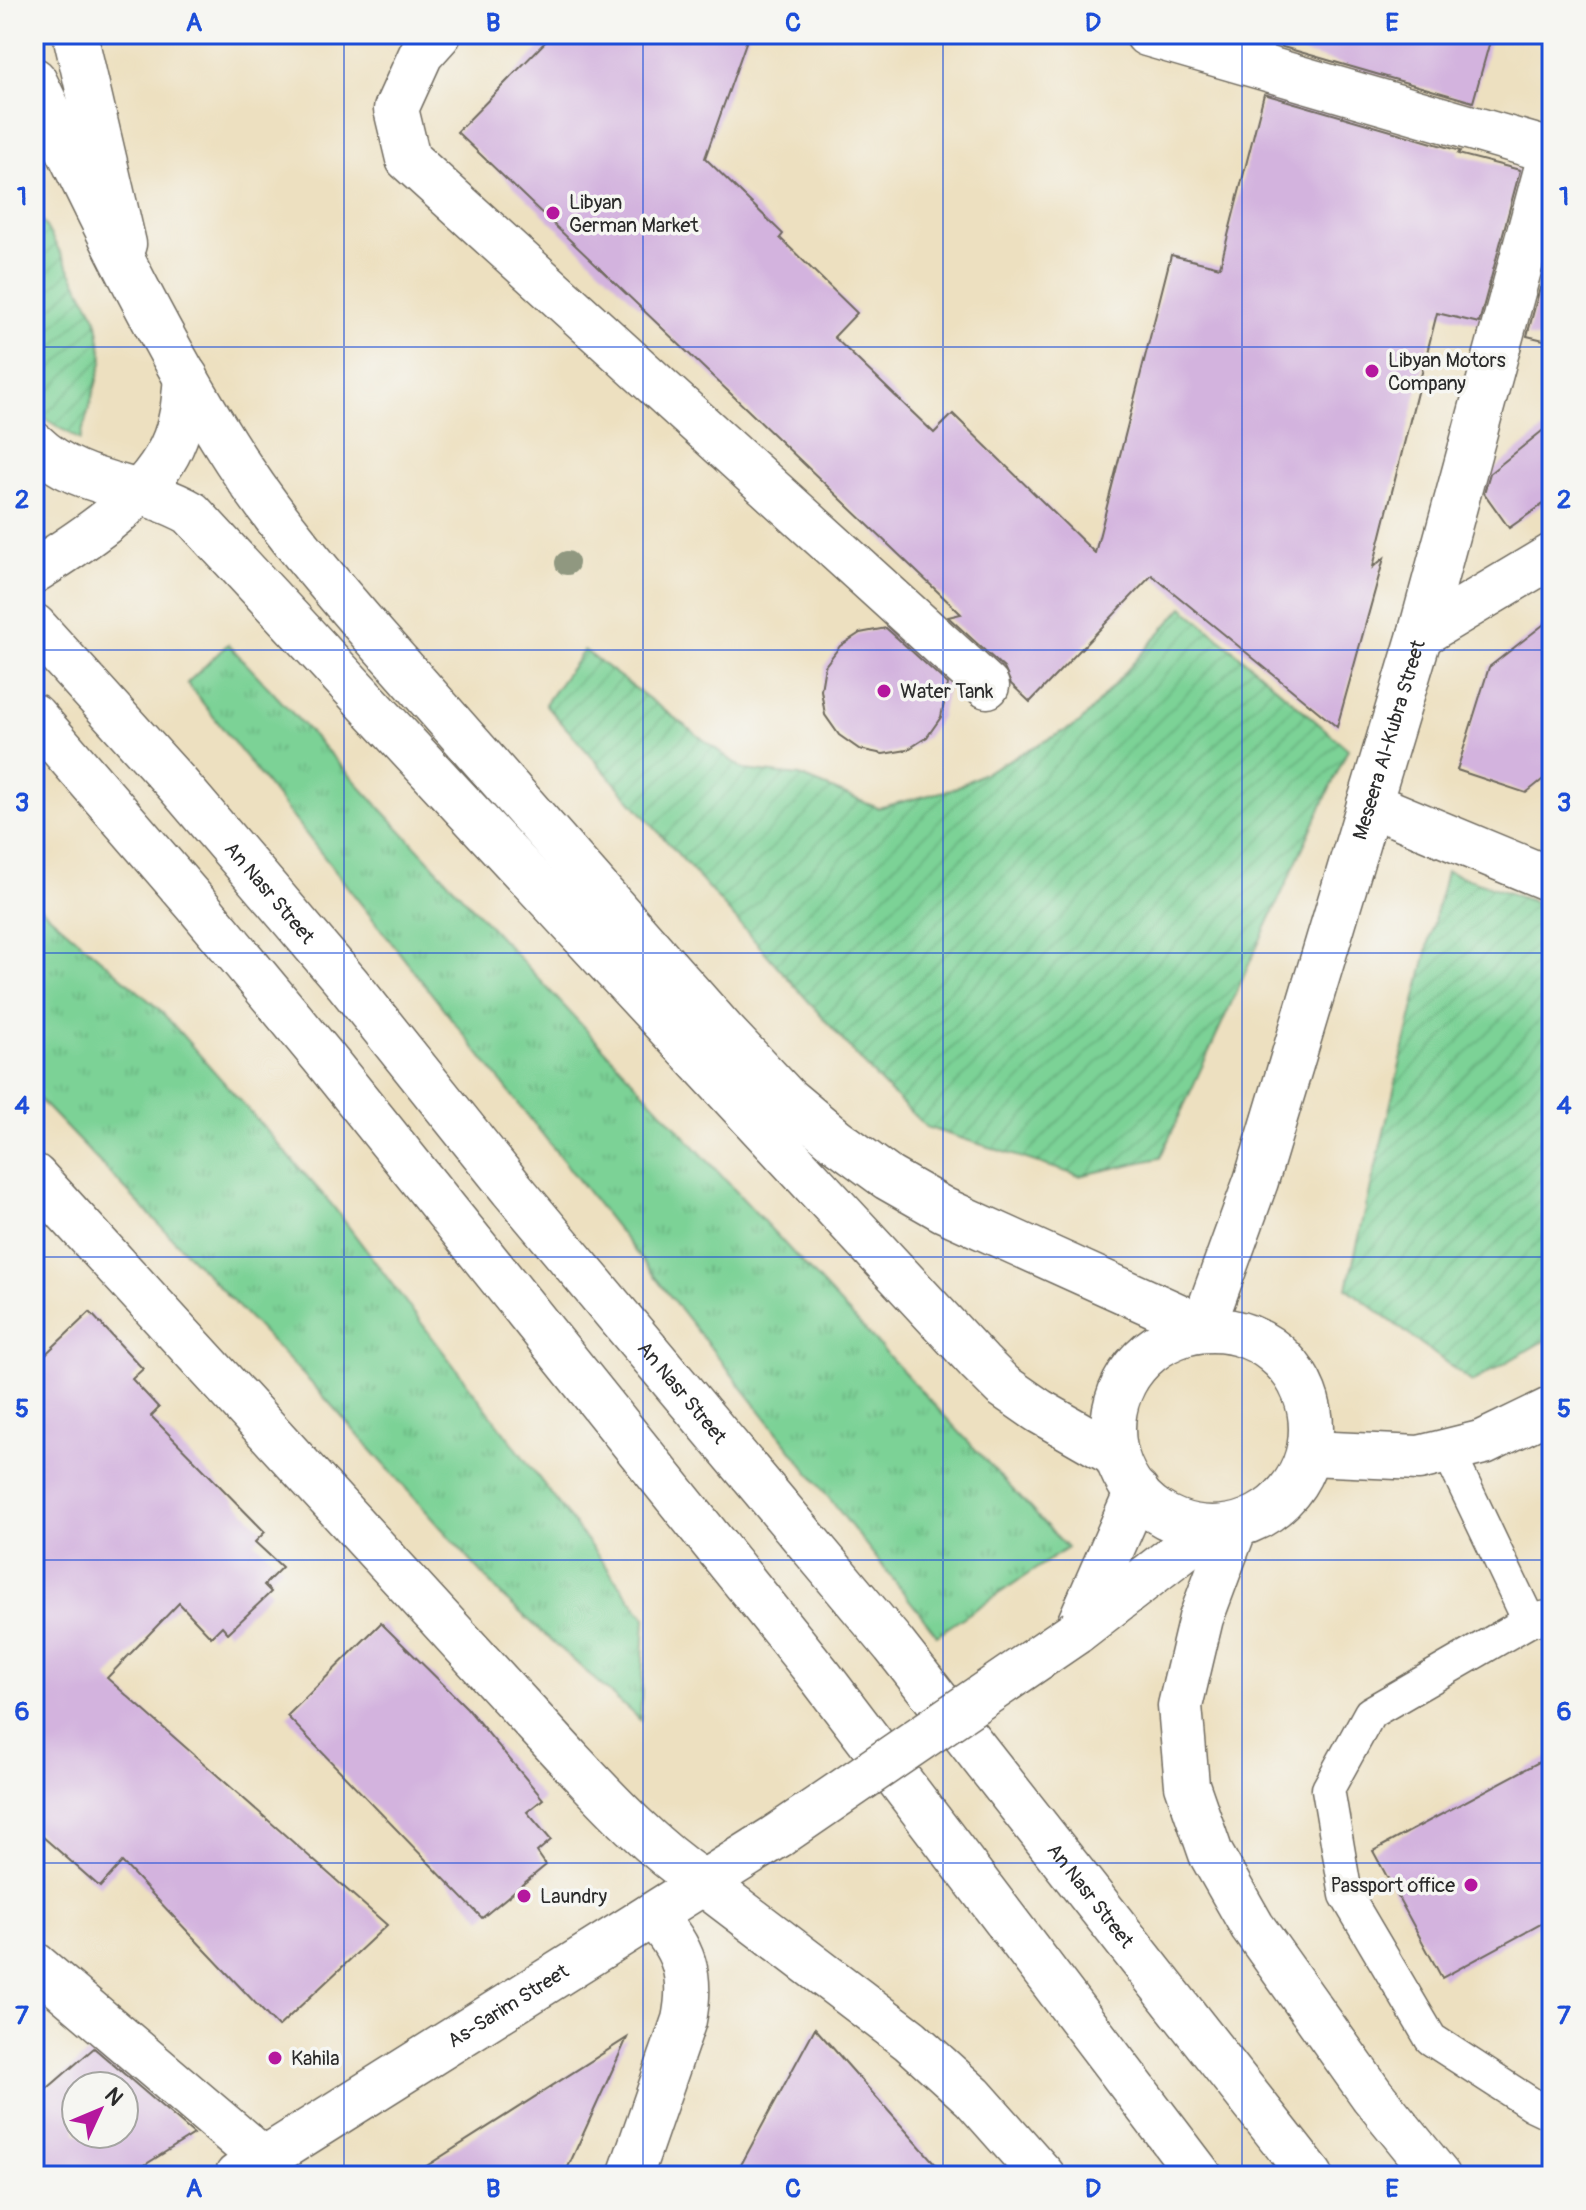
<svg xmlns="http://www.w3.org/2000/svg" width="1586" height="2210" font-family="Pangolin,sans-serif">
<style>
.grass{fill:url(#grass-tufts);stroke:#537e60;stroke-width:2}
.garden{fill:url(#garden-furrows);stroke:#537e60;stroke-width:2}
.building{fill:#d3b3de;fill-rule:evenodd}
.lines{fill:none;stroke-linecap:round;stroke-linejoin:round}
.lane-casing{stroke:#6f6a5f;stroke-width:35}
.street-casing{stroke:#6f6a5f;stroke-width:47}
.secondary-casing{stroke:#6f6a5f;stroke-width:47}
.highway-casing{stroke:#6f6a5f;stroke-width:47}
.lane{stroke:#fff;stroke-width:32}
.street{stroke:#fff;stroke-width:44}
.secondary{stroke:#fff;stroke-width:44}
.highway{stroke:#fff;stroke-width:44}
.secondary-bridge-casing{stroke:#6f6a5f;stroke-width:47;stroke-linecap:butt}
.secondary-bridge{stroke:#fff;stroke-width:44}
.tree{fill:#909880}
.grid{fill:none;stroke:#1d4ed8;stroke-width:2;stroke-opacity:0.55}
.poi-dot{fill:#b5179e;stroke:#f6f6f2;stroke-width:3}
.labels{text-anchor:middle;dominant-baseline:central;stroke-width:7;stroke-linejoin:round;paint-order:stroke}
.poi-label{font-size:20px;fill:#2b2b2b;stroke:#f6f6f2;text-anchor:start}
.street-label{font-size:20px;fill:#2b2b2b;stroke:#f6f6f2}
.neatline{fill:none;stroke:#1d4ed8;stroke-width:3}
.grid-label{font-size:26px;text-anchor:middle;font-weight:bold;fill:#1d4ed8}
</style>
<defs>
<pattern id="grass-tufts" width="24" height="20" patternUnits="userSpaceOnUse" patternTransform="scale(2)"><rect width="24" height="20" fill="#7bd296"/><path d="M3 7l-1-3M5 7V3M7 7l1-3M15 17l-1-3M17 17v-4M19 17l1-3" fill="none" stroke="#6ab481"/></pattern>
<pattern id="garden-furrows" width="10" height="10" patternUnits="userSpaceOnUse" patternTransform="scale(2)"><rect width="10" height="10" fill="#7bd296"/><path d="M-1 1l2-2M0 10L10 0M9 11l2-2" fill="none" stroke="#6ab481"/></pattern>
</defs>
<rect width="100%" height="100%" fill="#f6f6f2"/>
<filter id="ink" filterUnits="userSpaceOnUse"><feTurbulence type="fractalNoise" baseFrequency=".0125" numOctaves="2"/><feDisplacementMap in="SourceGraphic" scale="16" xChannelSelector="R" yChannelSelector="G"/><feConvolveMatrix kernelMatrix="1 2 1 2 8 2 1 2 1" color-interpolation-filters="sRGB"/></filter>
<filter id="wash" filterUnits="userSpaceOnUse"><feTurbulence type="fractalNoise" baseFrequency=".006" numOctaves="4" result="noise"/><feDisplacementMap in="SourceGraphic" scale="32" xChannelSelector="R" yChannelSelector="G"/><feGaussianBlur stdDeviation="1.8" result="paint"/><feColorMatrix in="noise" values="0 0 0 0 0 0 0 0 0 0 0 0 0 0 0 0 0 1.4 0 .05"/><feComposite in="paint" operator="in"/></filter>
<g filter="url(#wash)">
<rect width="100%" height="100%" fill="#ede0c0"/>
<g class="grass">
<path d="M228,644l839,904 -130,87 -750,-952z"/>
<path d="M34,902l126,108 172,195 313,413 -5,102 -137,-123 -187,-209 -282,-294z"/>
</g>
<g class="garden">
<path d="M34,211l11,14 51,92 7,42 -23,81 -36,-22 -10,-12z"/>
<path d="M1183,607l165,142 -188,409 -81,18 -153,-49 -46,-45 -335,-378 39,-54 160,120 56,6 78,32 75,-19 127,-66z"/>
<path d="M1446,871l94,33 12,11v421l-80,46 -125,-94z"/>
</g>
<g id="blocks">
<g class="building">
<path d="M553,34h196l-44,124 78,76 -3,4 77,75 -23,24 100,96 19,-19 142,139 76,-298 49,12 44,-173 196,57 -2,3 62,16 -41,153 -42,-10 -64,254 11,-9 -47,169 -185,-152 -122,127 -19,-18 -7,-16 -56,-51 13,-3 -504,-482z"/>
<path d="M1279,34h213l-19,68 -197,-57z"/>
<path d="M1540,288l12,5v49l-25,-6z"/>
<path d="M1552,423v75l-43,30 -25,-35 6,-20z"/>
<path d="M1552,618v154l-26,21 -69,-23 32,-103z"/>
<path d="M886,628l62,56 -7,33 -14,20 -20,13 -24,4 -24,-5 -20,-14 -14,-20 -4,-25 4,-24 15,-20 20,-13z"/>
<path d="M90,1312l53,57 -11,10 27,29 -8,8 114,116 -10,10 27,25 -18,18 7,7 -43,41 -6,-7 -11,11 -32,-34 -72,75 280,247 -109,102 -156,-165 -22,25 -66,-58v-464z"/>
<path d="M381,1623l86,85 76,91 -16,13 24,28 -14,12 9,13 -64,53 -195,-202z"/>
<path d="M1552,1755v163l-110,60 -69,-127z"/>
<path d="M815,2028l131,148h-211z"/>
<path d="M627,2038l-63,138h-153z"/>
<path d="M94,2048l100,86 -67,42h-93v-76zM76,2086h48v48h-48z"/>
</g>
</g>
</g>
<g filter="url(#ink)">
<use href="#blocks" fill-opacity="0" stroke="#6f6a5f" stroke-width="2"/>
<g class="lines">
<defs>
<g id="lane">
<path d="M1448,1451l81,170"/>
<path d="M1552,1616l-23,5 -159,92 -42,76 18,106 85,144 102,66 19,9"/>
</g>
<g id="street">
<path d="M75,34l49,210"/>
<path d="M439,34l-18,20 -25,55 12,50 579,527"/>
<path d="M1147,34l404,117"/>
<path d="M1420,635l132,-79"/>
<path d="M1369,804l183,76"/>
<path d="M34,1176l529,577c44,47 86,93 139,129"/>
<path id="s1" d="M1203,1327l53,-146 164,-546 132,-487"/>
<path d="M34,1964l229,195"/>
</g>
<g id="secondary">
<path d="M34,80c60,123 119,249 192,365 43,69 96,131 149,192l347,393 64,68 50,42 52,38 56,32 259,117"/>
<path d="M34,444c45,44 105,39 157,69l789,850 23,23 36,25 75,43"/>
<circle cx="1212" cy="1429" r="99"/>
<path d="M1310,1453l109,5 65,-16 68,-33"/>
<path d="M1077,1629l60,-137"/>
<path d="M1076,1632l132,-102"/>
<path id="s2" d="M237,2176l542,-341"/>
<path d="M630,2176l54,-156c9,-45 0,-72 -32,-105"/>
</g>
<g id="highway">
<path d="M34,571c50,-31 120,-76 141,-133 8,-20 9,-40 11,-61"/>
<path id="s3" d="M34,626l144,159 170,199 164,205 382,456 417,531"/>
<path d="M34,716l163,189 126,152 498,620 379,499"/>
<path d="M1235,1527l-34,91 -21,88 7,79 24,69 41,72 120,169 66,81"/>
<path d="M702,1882l208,158 63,57 70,79"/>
</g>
</defs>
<use href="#lane" class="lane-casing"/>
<use href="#street" class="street-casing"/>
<use href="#secondary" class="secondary-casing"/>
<use href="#highway" class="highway-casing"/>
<use href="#lane" class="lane"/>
<use href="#street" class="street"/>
<use href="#secondary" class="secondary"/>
<use href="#highway" class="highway"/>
<defs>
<path id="secondary-bridge" d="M779,1835l297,-203"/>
</defs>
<use href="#secondary-bridge" class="secondary-bridge-casing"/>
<use href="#secondary-bridge" class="secondary-bridge"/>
</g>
<circle class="tree" cx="567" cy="563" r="12"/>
</g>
<path class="grid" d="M344,34v2142M643,34v2142M943,34v2142M1242,34v2142M34,347h1518M34,650h1518M34,953h1518M34,1257h1518M34,1560h1518M34,1863h1518"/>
<g class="poi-dot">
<circle cx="553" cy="213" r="8"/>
<circle cx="1372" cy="371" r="8"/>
<circle cx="884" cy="691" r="8"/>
<circle cx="1471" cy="1885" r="8"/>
<circle cx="524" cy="1896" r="8"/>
<circle cx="275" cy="2058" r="8"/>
</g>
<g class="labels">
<g class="poi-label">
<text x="569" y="202">Libyan<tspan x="569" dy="23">German Market</tspan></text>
<text x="1388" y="360">Libyan Motors<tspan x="1388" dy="23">Company</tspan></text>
<text x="900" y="691">Water Tank</text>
<text x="1455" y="1885" text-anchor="end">Passport office</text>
<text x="540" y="1896">Laundry</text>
<text x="291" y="2058">Kahila</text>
</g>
<g class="street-label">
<text stroke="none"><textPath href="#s1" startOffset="616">Meseera Al-Kubra Street</textPath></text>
<text stroke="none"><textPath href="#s3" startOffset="356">An Nasr Street</textPath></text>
<text stroke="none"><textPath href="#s3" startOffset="1004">An Nasr Street</textPath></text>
<text stroke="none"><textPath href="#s3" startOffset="1652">An Nasr Street</textPath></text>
<text stroke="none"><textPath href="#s2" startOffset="320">As-Sarim Street</textPath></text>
</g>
</g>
<rect width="1586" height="2210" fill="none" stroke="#f6f6f2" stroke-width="88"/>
<g transform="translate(100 2110) rotate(46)"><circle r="38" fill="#f6f6f2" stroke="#a5a5a2" stroke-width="2"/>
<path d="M0-6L14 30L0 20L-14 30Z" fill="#b5179e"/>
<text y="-12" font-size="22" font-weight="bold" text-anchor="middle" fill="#2b2b2b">N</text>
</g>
<rect x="44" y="44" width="1498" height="2122" class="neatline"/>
<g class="grid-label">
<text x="194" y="31">A</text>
<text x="493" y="31">B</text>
<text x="793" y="31">C</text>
<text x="1093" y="31">D</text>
<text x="1392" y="31">E</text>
<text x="22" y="205">1</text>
<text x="1564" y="205">1</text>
<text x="22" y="508">2</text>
<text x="1564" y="508">2</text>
<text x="22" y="811">3</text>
<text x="1564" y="811">3</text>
<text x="22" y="1114">4</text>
<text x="1564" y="1114">4</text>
<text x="22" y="1417">5</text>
<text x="1564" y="1417">5</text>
<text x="22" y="1720">6</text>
<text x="1564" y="1720">6</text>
<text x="22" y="2024">7</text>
<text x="1564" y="2024">7</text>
<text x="194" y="2197">A</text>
<text x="493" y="2197">B</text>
<text x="793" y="2197">C</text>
<text x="1093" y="2197">D</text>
<text x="1392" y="2197">E</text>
</g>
</svg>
